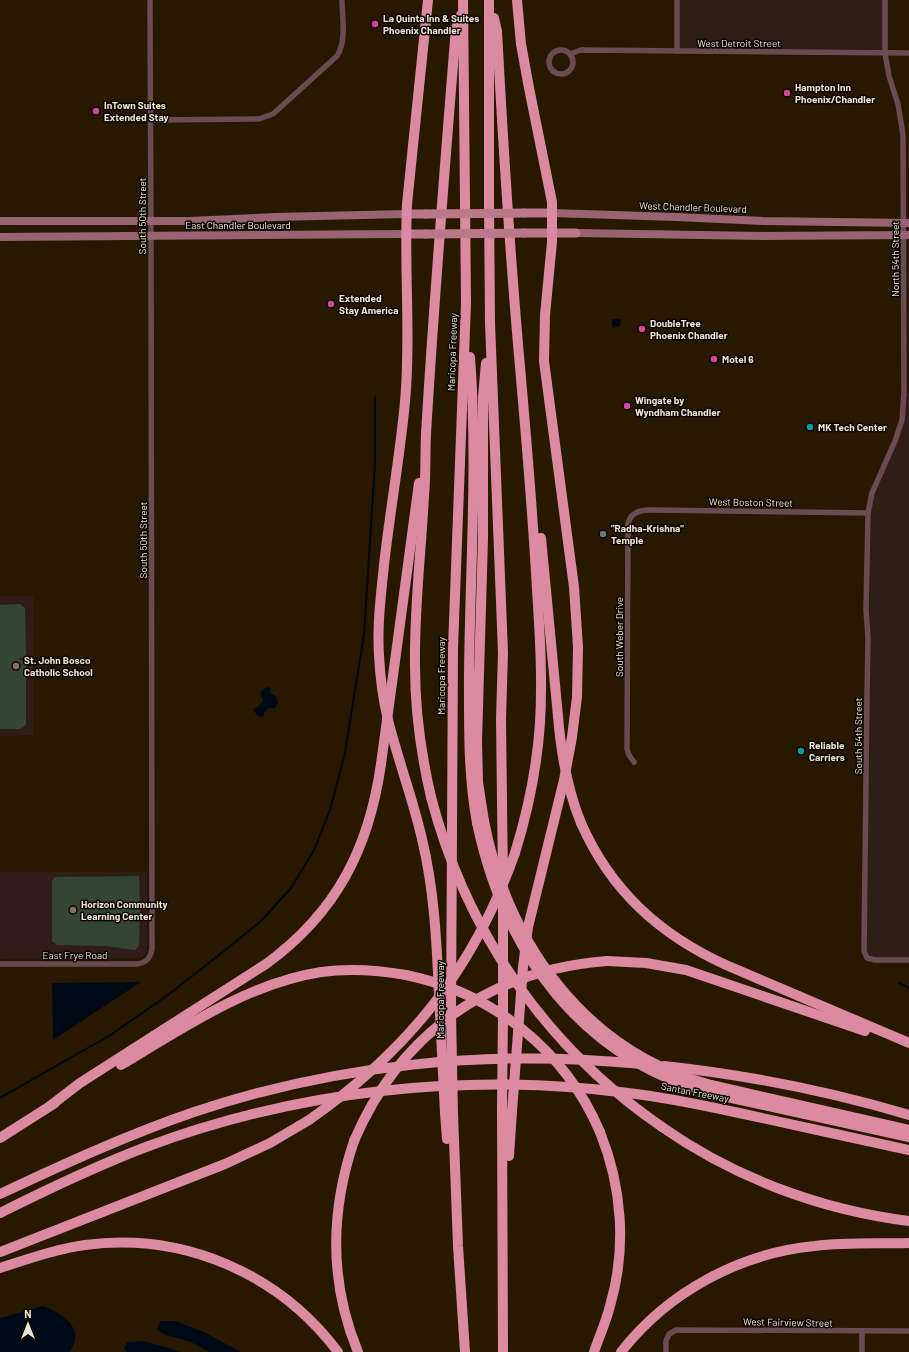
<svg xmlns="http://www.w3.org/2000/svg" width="909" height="1352" font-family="Barlow,sans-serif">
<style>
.industrial{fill:#2f1e16}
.education{fill:#301d1b}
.green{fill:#354534}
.water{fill:#000916}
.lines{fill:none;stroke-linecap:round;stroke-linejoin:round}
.stream{stroke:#000916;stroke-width:2}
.street{stroke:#6b4b53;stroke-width:5.5}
.secondary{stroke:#986473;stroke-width:8}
.primary{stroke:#bb788b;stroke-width:9}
.highway{stroke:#db8aa2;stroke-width:10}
.primary-bridge{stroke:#bb788b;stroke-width:9}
.highway-bridge{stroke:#db8aa2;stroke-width:10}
.hotel-dot{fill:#d1479c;stroke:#0b0500;stroke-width:1.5}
.culture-dot{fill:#0f9aa8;stroke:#0b0500;stroke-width:1.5}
.worship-dot{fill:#6b7280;stroke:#0b0500;stroke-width:1.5}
.education-dot{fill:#8d6e63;stroke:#0b0500;stroke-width:1.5}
.labels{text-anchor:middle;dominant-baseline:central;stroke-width:3;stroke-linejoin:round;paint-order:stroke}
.poi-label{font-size:10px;font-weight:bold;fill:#eee3d4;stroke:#0b0500;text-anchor:start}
.street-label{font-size:10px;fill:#eee3d4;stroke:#0b0500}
</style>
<rect width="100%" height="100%" fill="#281800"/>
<g class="industrial">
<path d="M677,0h208v53l-208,-2z"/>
<path d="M904,393h5v567l-42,-2 -3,-7 4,-438 4,-20 30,-73z"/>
</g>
<g class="education">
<path d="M0,596h33v139l-33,1z"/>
<path d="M0,872h147v80l-2,3 -5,3 -140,1z"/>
</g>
<g class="green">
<path d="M20,604l5,4 1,49 -7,1 1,2h6v65l-6,4h-20v-124z"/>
<path d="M139,876l1,27 -1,43 -4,4 -30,-4 -48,-1 -5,-4v-60l3,-4z"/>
</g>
<g class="water">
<path d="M612,319h9l-1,7 -8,2z"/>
<path d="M267,687l4,1 -1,5 6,3 2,6 -3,6h-7l-4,5 -1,5 -6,-3 -4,-5 6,-4 4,-6c-3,-6 -3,-10 4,-13z"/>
<path d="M141,982l-88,58 -1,-57z"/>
<path d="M43,1306c21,8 42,22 27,46h-70v-34z"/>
<path d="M160,1321h15l29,11 37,20h-31l-19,-10 -25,-7 -9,-5z"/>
<path d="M143,1341l29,8 8,3h-53l-3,-2 3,-8z"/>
</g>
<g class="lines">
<g class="stream">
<path d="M899,983l10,5"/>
<path d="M0,1098l109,-62 59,-41 56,-44 37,-30 30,-33 23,-38 16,-40 15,-57 19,-119 11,-170v-67"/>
</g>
<g class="street">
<path d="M677,0v51"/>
<path d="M885,0v53l4,23 9,28 5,31 1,258 -2,27 -7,21 -23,52 -4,20 -2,97 2,28 -1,55 -3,258 3,7 8,2h34"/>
<circle cx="561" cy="62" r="12"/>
<path d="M570,54l11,-4 328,3"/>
<path d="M151,120l108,-1 14,-5 64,-58c10,-16 5,-39 5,-56"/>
<path d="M634,762l-5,-7 -2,-6 1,-225c2,-11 11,-14 22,-14l218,3"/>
<path d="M0,964h136c10,-1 14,-5 16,-15l-1,-713 -1,-236"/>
<path d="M666,1352v-11l3,-7 7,-4 233,1"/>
<path d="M862,1352v-20"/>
</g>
<g class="secondary">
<path d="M552,213l124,4 87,4 146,2"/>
<path d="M0,221h189l86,-4 131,-3"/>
<path d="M576,233l187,3 146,-1"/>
<path d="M0,237l406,-3"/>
</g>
<g class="primary">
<path d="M524,213h28"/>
<path d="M406,214h20"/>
<path d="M524,233h52"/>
<path d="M406,234h20"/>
</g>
<g class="highway">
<path d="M428,0l-21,204c-3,66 4,132 -2,198 -5,54 -15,109 -21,163 -3,30 -7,60 -5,90 1,22 4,44 9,65 10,40 25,79 34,119 14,58 15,117 18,175"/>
<path d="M489,0v204l1,119 13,330 -2,66 2,163"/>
<path d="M517,0l4,44 8,44 23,114v40l-7,73 -1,46 30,226 4,60 -1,50 -5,40 -8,43 -36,147 -5,40 -5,66"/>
<path d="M494,18l3,13c6,112 13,224 23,336 6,68 12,137 16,206 3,50 7,100 4,150 -3,44 -12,88 -25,130"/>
<path d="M470,357c8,106 0,212 -1,318 0,50 -1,99 8,148"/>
<path d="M541,538l17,178"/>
<path d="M395,661l24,-178"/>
<path d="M431,797c-10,-43 -16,-87 -16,-131 -1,-56 6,-113 9,-170 2,-21 1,-41 2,-62 8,-135 19,-271 30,-406l5,-13"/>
<path d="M484,821l-6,-39 -1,-41 6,-202v-142l3,-34"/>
<path d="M581,823c30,68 79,112 145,142l183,78"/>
<path d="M607,961l39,2 40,7 179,61"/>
<path d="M451,1013l2,-365 13,-345 -3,-303"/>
<path d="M503,1014v-108"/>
<path d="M121,1065c62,-37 128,-82 200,-93 29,-4 57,-2 85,3"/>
<path d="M664,1066c83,9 165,25 245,49"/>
<path d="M711,1085l198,45"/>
<path d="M709,1093l200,44"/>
<path d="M50,1106l30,-23 186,-119c70,-51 103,-115 115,-200"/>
<path d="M502,1110l1,242"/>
<path d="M445,1113l2,26"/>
<path d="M453,1114l5,132 7,106"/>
<path d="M662,1127c73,51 159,83 247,94"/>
<path d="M0,1138l55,-35"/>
<path d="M354,1141c-24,71 -25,141 4,211"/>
<path d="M509,1156l3,-45"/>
<path d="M0,1194c64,-30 127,-59 194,-82 143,-48 298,-63 448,-48"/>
<path d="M0,1213c48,-24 96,-47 146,-66 152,-57 321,-75 482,-54 37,4 74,12 111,20 57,12 113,25 170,37"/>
<path d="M0,1252l225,-88 45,-21 39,-23"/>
<path d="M0,1268c28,-9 56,-19 85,-23 98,-13 194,28 253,107"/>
<path d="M594,1352c5,-15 12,-30 16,-46 17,-58 12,-119 -10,-174"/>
<path d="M621,1352c47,-60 119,-99 194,-106 31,-4 63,-2 94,-3"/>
</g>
<g class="primary-bridge">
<path d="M426,214l98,-1"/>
<path d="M426,234l98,-1"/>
</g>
<g class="highway-bridge">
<path d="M558,716c3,37 9,73 23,107"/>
<path d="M381,764l14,-103"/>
<path d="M431,797c35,135 116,251 231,330"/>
<path d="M484,821c24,123 102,231 227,264"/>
<path d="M477,823c27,128 102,233 232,270"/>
<path d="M406,975c87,18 159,75 194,157"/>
<path d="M451,1013l2,101"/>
<path d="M440,1014l5,99"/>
<path d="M502,1110l1,-96"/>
<path d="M512,1111l6,-78"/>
<path d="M309,1120c100,-70 165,-152 206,-267"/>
<path d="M354,1141c46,-108 136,-171 253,-180"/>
</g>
</g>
<g class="hotel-dot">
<circle cx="375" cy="24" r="4"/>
<circle cx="787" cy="93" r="4"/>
<circle cx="96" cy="111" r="4"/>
<circle cx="331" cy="304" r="4"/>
<circle cx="642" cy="329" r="4"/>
<circle cx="714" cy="359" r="4"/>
<circle cx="627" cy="406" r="4"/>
</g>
<g class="culture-dot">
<circle cx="810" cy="427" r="4"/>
<circle cx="801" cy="751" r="4"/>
</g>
<circle class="worship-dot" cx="603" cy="534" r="4"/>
<g class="education-dot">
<circle cx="16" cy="666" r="4"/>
<circle cx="73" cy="910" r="4"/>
</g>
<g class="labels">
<g class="poi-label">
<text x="383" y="18">La Quinta Inn &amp; Suites<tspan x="383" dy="12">Phoenix Chandler</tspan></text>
<text x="795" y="87">Hampton Inn<tspan x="795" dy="12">Phoenix/Chandler</tspan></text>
<text x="104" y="105">InTown Suites<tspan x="104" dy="12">Extended Stay</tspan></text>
<text x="339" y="298">Extended<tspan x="339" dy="12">Stay America</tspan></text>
<text x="650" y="323">DoubleTree<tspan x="650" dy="12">Phoenix Chandler</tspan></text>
<text x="722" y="359">Motel 6</text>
<text x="635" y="400">Wingate by<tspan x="635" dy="12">Wyndham Chandler</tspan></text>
<text x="818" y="427">MK Tech Center</text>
<text x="611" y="528">"Radha-Krishna"<tspan x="611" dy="12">Temple</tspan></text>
<text x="24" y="660">St. John Bosco<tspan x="24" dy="12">Catholic School</tspan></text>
<text x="809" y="745">Reliable<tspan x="809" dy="12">Carriers</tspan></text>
<text x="81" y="904">Horizon Community<tspan x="81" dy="12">Learning Center</tspan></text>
</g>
<g class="street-label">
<text x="739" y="43">West Detroit Street</text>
<text transform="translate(693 207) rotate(2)">West Chandler Boulevard</text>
<text transform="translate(142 216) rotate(-90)">South 50th Street</text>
<text x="238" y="225">East Chandler Boulevard</text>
<text transform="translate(895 259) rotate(-90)">North 54th Street</text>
<text transform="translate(452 352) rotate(-88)">Maricopa Freeway</text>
<text transform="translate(751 502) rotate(1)">West Boston Street</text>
<text transform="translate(143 540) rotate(-90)">South 50th Street</text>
<text transform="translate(619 637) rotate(-90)">South Weber Drive</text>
<text transform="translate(441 676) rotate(-90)">Maricopa Freeway</text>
<text transform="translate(858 736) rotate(-90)">South 54th Street</text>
<text x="75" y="955">East Frye Road</text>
<text transform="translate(440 1000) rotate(-90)">Maricopa Freeway</text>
<text transform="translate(695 1092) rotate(11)">Santan Freeway</text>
<text transform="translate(788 1322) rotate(1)">West Fairview Street</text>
</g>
</g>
<g transform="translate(28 1324)" stroke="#0b0500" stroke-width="3" paint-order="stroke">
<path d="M0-3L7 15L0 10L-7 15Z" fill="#eee3d4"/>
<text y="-6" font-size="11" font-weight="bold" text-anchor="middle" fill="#eee3d4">N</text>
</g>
</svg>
